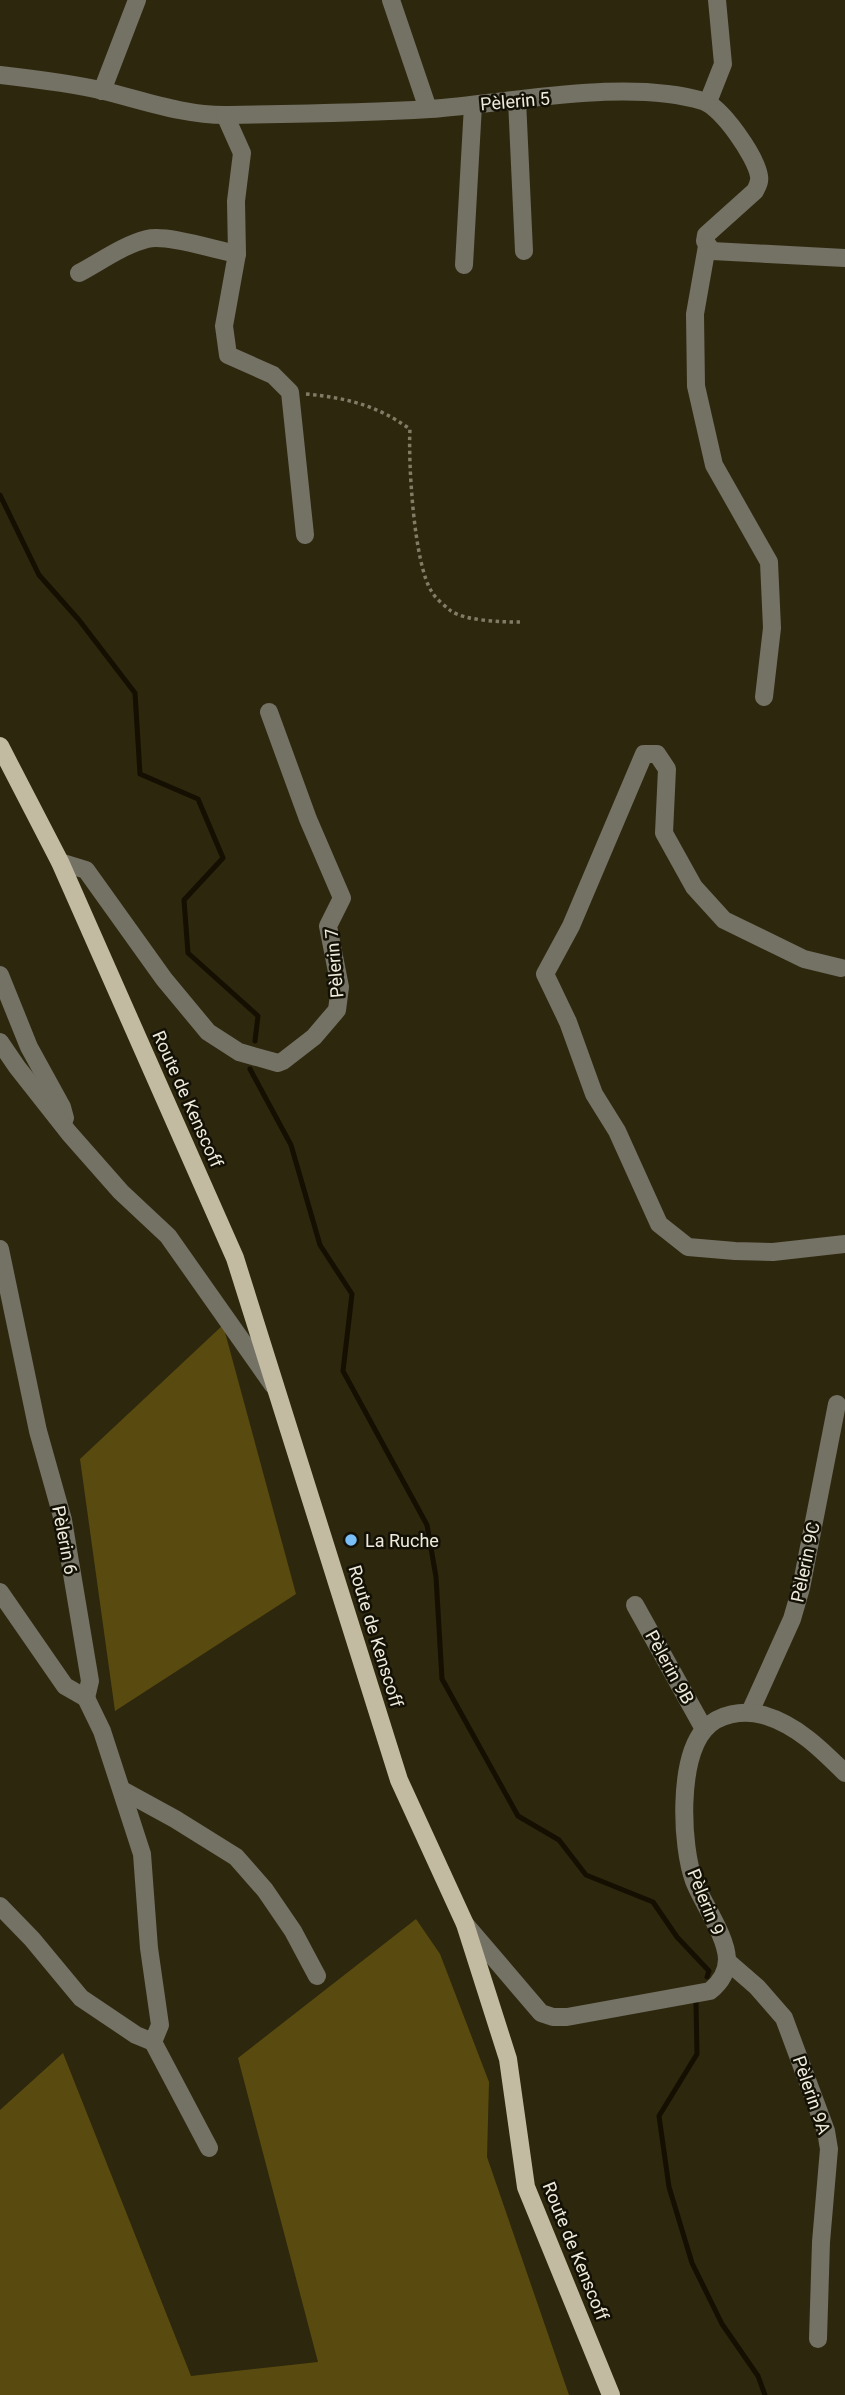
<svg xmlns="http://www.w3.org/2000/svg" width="845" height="2395" font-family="Roboto,sans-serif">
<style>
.green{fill:#594b0f}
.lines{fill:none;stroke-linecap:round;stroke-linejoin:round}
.stream{stroke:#140f00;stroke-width:5}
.path{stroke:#817c66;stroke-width:3.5;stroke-dasharray:3.5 3.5;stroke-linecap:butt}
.minor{stroke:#747165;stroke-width:18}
.major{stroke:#c2bba2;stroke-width:18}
.poi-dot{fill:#7abff8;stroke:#131006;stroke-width:2.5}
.labels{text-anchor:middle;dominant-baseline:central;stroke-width:5;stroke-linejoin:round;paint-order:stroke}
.street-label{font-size:18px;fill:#efebdc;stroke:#131006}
.poi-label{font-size:18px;fill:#efebdc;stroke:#131006;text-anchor:start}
</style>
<rect width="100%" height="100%" fill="#2d270d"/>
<g class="green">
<path d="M223,1325l73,269 -181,117 -35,-252z"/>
<path d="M416,1919l24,35 49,128 -2,75 82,238h-569v-285l63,-57 128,323 127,-14 -80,-304z"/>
</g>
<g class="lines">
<g class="stream">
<path d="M0,495l39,80 40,45 56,73 5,81 58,25 25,59 -39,42 4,53 70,63 -3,25"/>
<path d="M250,1069l41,76 29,100 32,49 -9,77 84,154 9,52 6,102 76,137 41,24 27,35 67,27 24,35 32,34 -2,6"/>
<path d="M696,2003l1,51 -38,62 10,71 23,76 30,61 36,52 7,19"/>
</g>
<path class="path" d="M306,394c41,4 70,11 104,35 -2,33 4,137 22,163 4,7 13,14 19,19 15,10 51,11 69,11"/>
<g class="minor">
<path d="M391,0l37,109"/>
<path d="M0,75c35,4 70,8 104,16 41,10 82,25 125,24 67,-1 134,-2 201,-6 82,-6 195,-31 273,-8 19,6 53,56 56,75 1,6 -1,9 -4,15l-49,44 -1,6 7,10 133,7"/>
<path d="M102,91l35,-91"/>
<path d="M517,100l7,151"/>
<path d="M708,102l15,-38 -6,-64"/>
<path d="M225,115l17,38 -6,48 1,53 -13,72 4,29 45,20 17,17 15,143"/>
<path d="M707,246l-12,68 1,72 18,79 55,97 3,66 -8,69"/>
<path d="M464,265l9,-160"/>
<path d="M79,273c21,-11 44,-28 68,-34 19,-5 69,11 90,15"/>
<path d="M60,862l26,8 78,109 44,53 31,20 39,11 5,-2 31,-24 23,-27 3,-23 -12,-61 14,-28 -34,-79 -39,-107"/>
<path d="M841,968l-37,-9 -80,-39 -30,-33 -30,-54 3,-64 -10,-15h-13l-73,172 -26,48 23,48 26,72 23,37 42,93 29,23 47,4 38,1 72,-8"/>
<path d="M0,975l29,72 33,60 3,11"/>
<path d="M0,1042l17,25 52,66 52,59 47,44 105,149"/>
<path d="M0,1249l38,182 25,89 27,161 -4,17 -21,-12 -65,-94"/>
<path d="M635,1605l69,124"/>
<path d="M750,1712l42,-93 9,-31 36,-184"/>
<path d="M122,1790l53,29 61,38 29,33 28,41 24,45"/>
<path d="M0,1906l32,33 49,59 55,37 17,7 7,-17 -11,-77 -7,-94 -40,-123 -16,-33"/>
<path d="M465,1924l76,89 12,4h14l143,-26c10,-8 17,-18 17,-32 -1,-24 -24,-55 -33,-78 -13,-36 -16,-121 10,-151 14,-17 40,-20 59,-15 34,10 58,34 82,58"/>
<path d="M727,1961l30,26 27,31 42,113 3,18 -8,93 -3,97"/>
<path d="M153,2042l56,106"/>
</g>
<path class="major" d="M0,746l60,116 175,396 164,522 66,144 43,135 18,128 85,208"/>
</g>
<circle class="poi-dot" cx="351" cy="1540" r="7"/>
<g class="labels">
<g class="street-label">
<text transform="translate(515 101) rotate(-5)">Pèlerin 5</text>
<text transform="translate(334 963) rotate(-95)">Pèlerin 7</text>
<text transform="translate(188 1099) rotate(66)">Route de Kenscoff</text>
<text transform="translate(65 1540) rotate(79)">Pèlerin 6</text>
<text transform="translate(805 1562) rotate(-78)">Pèlerin 9C</text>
<text transform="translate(376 1636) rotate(73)">Route de Kenscoff</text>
<text transform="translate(670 1667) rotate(61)">Pèlerin 9B</text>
<text transform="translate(706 1902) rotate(68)">Pèlerin 9</text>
<text transform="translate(812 2095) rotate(71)">Pèlerin 9A</text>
<text transform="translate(576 2251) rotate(68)">Route de Kenscoff</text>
</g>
<g class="poi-label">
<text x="365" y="1540">La Ruche</text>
</g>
</g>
</svg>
